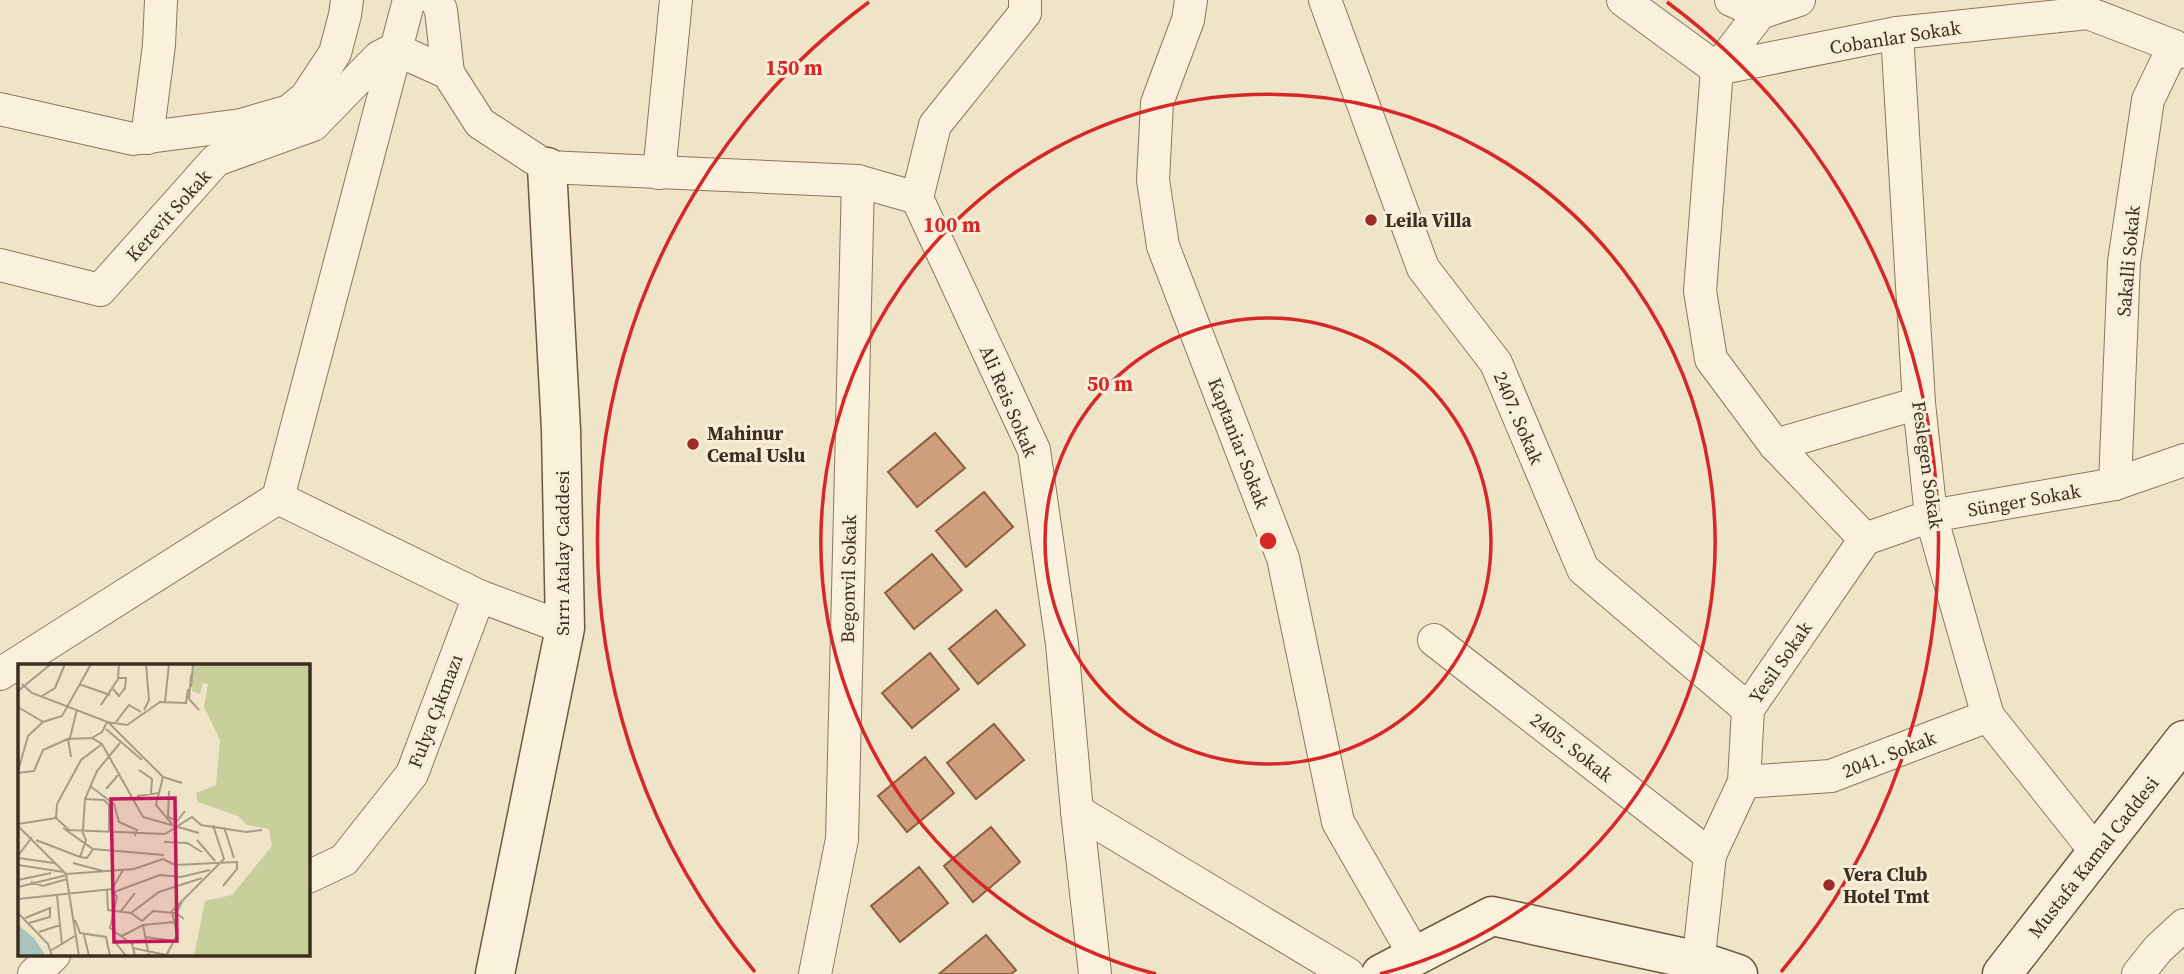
<svg xmlns="http://www.w3.org/2000/svg" width="2184" height="974" font-family="'Source Serif 4',serif">
<style>
.building{fill:#cf9f7d;stroke:#8d5f41;stroke-width:2}
.lines{fill:none;stroke-linecap:round;stroke-linejoin:round}
.street-casing{stroke:#8d765c;stroke-width:34}
.secondary-casing{stroke:#6f573f;stroke-width:41}
.street{stroke:#faf1dc;stroke-width:32}
.secondary{stroke:#faf1dc;stroke-width:38}
.ring{fill:none;stroke:#d62828;stroke-width:3.5}
.poi-dot{fill:#9e2a2b;stroke:#f7eed8;stroke-width:2.5}
.labels{text-anchor:middle;dominant-baseline:central;stroke-width:6;stroke-linejoin:round;paint-order:stroke}
.street-label{font-size:19px;fill:#3d2e20;stroke:#f7eed8}
.poi-label{font-size:19px;font-weight:bold;fill:#3d2e20;stroke:#f7eed8;text-anchor:start}
.inset-road{fill:none;stroke:#a89b85;stroke-width:2}
.view{fill:#c2185b;fill-opacity:0.15;stroke:#c2185b;stroke-width:3.5}
.inset-edge{fill:none;stroke:#3d2e20;stroke-width:3.5}
.centre{fill:#d62828;stroke:#f7eed8;stroke-width:3.5}
.ring-label{font-size:21px;text-anchor:middle;font-weight:bold;fill:#d62828;stroke:#f7eed8;stroke-width:6;stroke-linejoin:round;paint-order:stroke}
</style>
<rect width="100%" height="100%" fill="#f0e4c8"/>
<g class="building">
<path d="M935,433l30,35 -48,39 -29,-35z"/>
<path d="M984,492l29,35 -47,40 -30,-36z"/>
<path d="M932,554l30,36 -48,39 -29,-36z"/>
<path d="M996,610l29,35 -47,39 -29,-35z"/>
<path d="M930,653l29,36 -47,39 -30,-35z"/>
<path d="M994,724l30,36 -48,39 -29,-36z"/>
<path d="M925,757l29,36 -47,39 -29,-36z"/>
<path d="M991,827l29,35 -47,40 -29,-36z"/>
<path d="M919,867l29,36 -48,39 -29,-36z"/>
<path d="M986,935l30,35 -5,4h-72z"/>
</g>
<g class="lines">
<defs>
<g id="street">
<path d="M436,0l5,10 7,63"/>
<path d="M1025,0v13l-90,112 -18,73 117,252 28,194 15,167 18,163"/>
<path d="M1191,0l-3,20 -31,83 -4,77 10,66 120,312 55,264 77,134"/>
<path d="M1325,0l98,268 73,95 87,206 165,140"/>
<path d="M1623,0l94,69 180,-36 191,-20 86,33 10,6"/>
<path d="M1731,0l29,13 39,-13"/>
<path d="M1760,13l-43,56 -17,222 11,68 64,86 90,94"/>
<path d="M1897,33l22,370 12,113 57,200 109,137"/>
<path d="M0,109l133,30 108,-14 48,-14 17,-14 29,-44 10,-38 2,-15"/>
<path d="M147,138l12,-93 2,-45"/>
<path d="M659,173l17,-173"/>
<path d="M0,265l100,25 116,-130 97,-35 66,-68 16,-8 53,24 32,50 67,44 311,14 59,17"/>
<path d="M1775,445l144,-42"/>
<path d="M2115,484l9,-222 24,-162 26,-54"/>
<path d="M278,498l201,98"/>
<path d="M1865,539l66,-23 184,-32 69,-24"/>
<path d="M1434,640l276,215"/>
<path d="M0,674l278,-176 131,-498"/>
<path d="M1744,782l87,-6 157,-60"/>
<path d="M1077,811l271,163"/>
<path d="M308,877l36,-17 68,-86 67,-178 86,32"/>
<path d="M34,974l20,-19"/>
<path d="M815,974l27,-135 16,-658"/>
<path d="M1697,974l13,-119 34,-73 4,-73 117,-170"/>
<path d="M2138,974l20,-25 26,-24"/>
</g>
<g id="secondary">
<path d="M495,974l70,-346 -4,-198 -14,-263"/>
<path d="M1381,974l111,-58 207,45 39,13"/>
<path d="M2002,974l182,-234"/>
</g>
</defs>
<use href="#street" class="street-casing"/>
<use href="#secondary" class="secondary-casing"/>
<use href="#street" class="street"/>
<use href="#secondary" class="secondary"/>
</g>
<g class="ring">
<circle cx="1268" cy="541" r="223"/>
<path d="M1156 974A447 447 0 1 1 1380 974"/>
<path d="M755 972A670 670 0 0 1 869 2M1667 2A670 670 0 0 1 1781 972"/>
</g>
<g class="poi-dot">
<circle cx="1371" cy="220" r="7"/>
<circle cx="693" cy="444" r="7"/>
<circle cx="1829" cy="885" r="7"/>
</g>
<g class="labels">
<g class="street-label">
<text transform="translate(1895 37) rotate(-9)">Cobanlar Sokak</text>
<text transform="translate(168 215) rotate(-48)">Kerevit Sokak</text>
<text transform="translate(2128 261) rotate(-85)">Sakalli Sokak</text>
<text transform="translate(1009 401) rotate(67)">Ali Reis Sokak</text>
<text transform="translate(1519 418) rotate(67)">2407. Sokak</text>
<text transform="translate(1239 443) rotate(69)">Kaptaniar Sokak</text>
<text transform="translate(1928 465) rotate(82)">Feslegen Sokak</text>
<text transform="translate(2024 500) rotate(-10)">Sünger Sokak</text>
<text transform="translate(562 553) rotate(-90)">Sırrı Atalay Caddesi</text>
<text transform="translate(848 579) rotate(-89)">Begonvil Sokak</text>
<text transform="translate(1780 662) rotate(-55)">Yesil Sokak</text>
<text transform="translate(435 711) rotate(-69)">Fulya Çıkmazı</text>
<text transform="translate(1572 747) rotate(38)">2405. Sokak</text>
<text transform="translate(1889 754) rotate(-21)">2041. Sokak</text>
<text transform="translate(2093 857) rotate(-52)">Mustafa Kamal Caddesi</text>
</g>
<g class="poi-label">
<text x="1385" y="220">Leila Villa</text>
<text x="707" y="433">Mahinur<tspan x="707" dy="22">Cemal Uslu</tspan></text>
<text x="1843" y="874">Vera Club<tspan x="1843" dy="22">Hotel Tmt</tspan></text>
</g>
</g>
<g transform="translate(18 664)">
<rect width="292" height="292" fill="#f0e4c8"/>
<path d="M174,0h118v292h-116l11,-55 27,-6 40,-49 -3,-17 -22,-4 -9,-9 -40,-14 -2,-9 20,-8 4,-45 -16,-33 4,-23 -5,-1 -3,11 -8,-3z" fill="#c9cf9b"/>
<path d="M0,261l16,13 12,18h-28z" fill="#a9c4bc"/>
<path class="inset-road" d="M173,11l-2,24 10,11M4,20l10,9 76,29 55,55 19,6M61,20l31,11M173,23l2,-23M95,25l6,7 6,-8 1,-10h-8M0,27l33,-27M24,32l13,-8 10,-24M147,38l4,-38M83,41l17,-26 1,-15M0,43l25,15M126,46l5,-10 -3,-36M98,58l13,-17 12,7M88,65l36,31M74,74l10,-6 5,-10 20,3 33,-23 26,1 2,-14M84,80l41,73 56,16M53,93l-3,-18 24,-1 10,6M121,106l13,9 -1,15M0,107l10,-35 15,-14 19,-6 29,-52M0,109l16,-2 9,-21 27,-12 7,-29M145,113l-7,28 16,19M72,122l24,18 5,18 18,8 -2,6M88,125l14,-16M151,127l-1,26 9,4 8,-10M119,132l22,-3M67,135l19,1 5,5v26M38,154l13,12 96,4M38,154l1,-14 24,-44 21,-16M0,160l38,-6M0,162l48,48 13,82M206,163l10,31M45,164l30,21 71,6M65,166l2,-31 12,-28 23,-28M147,170l27,-17 9,8 45,7 16,-2M18,176l44,17 7,1 6,-9M179,176l18,21M146,178l23,1 15,9M0,192l14,-19M62,193l6,-17 -4,-9M0,194l36,5M145,195l12,6 62,-3v7l-14,17M55,199l30,8M0,201l46,7M48,210l68,-5 29,-10M0,216l33,-7M13,218l12,4 24,-7M0,223l49,-12M94,225l11,-19M89,226l1,20 23,3 11,8M96,228l46,-17 21,2 29,-7M39,231l5,50M0,235l94,-10 5,8 -7,31 22,16 3,12M164,238l-6,11 8,6M103,247l14,-18M0,249l30,31 4,12M113,249l28,-21 43,-14M7,254l25,-10v9l-21,6M57,256l5,13 26,4 4,19M124,257l11,-10 22,2M125,261l6,31M21,268l21,-7M66,271l5,21M104,272l21,-11 32,-3M128,273l28,4M95,275l13,17M115,284l33,7M32,287l25,-15M148,292l11,-21 -5,-24 52,-52 -11,-34"/>
<path class="view" d="M157,134l2,143 -63,1 -3,-143z"/>
<rect width="292" height="292" class="inset-edge"/>
</g>
<circle cx="1268" cy="541" r="10" class="centre"/>
<g class="ring-label">
<text x="794" y="75">150 m</text>
<text x="952" y="232">100 m</text>
<text x="1110" y="391">50 m</text>
</g>
</svg>
